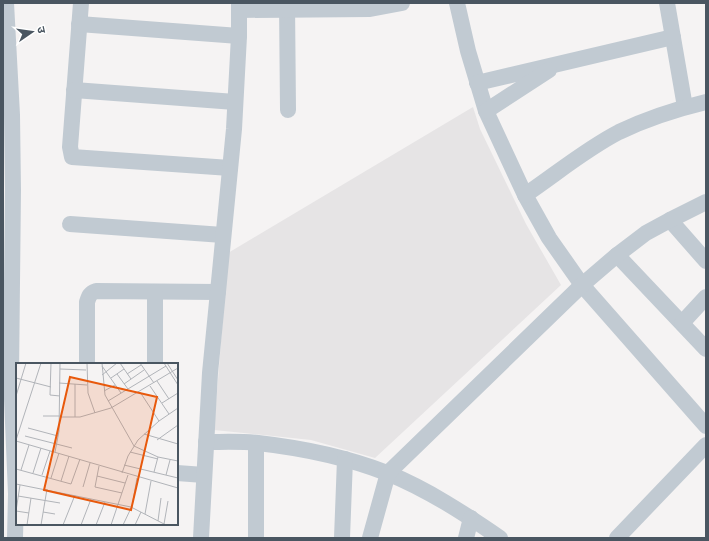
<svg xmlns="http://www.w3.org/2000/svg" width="709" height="541" font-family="'Titillium Web','Noto Sans Devanagari',sans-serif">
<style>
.education{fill:#e6e4e5}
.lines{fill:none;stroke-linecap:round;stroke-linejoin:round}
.minor{stroke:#c1cad2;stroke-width:16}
.inset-road{fill:none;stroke:#b1b4b9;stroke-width:1}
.view{fill:#e8590c;fill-opacity:0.15;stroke:#e8590c;stroke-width:2}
.inset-edge{fill:none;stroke:#4a5661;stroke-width:2}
</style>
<rect width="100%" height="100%" fill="#f5f3f3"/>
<path class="education" d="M473,107l7,22 46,95 35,61 -186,173 -64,-18 -97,-10 14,-177z"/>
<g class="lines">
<g class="minor">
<path d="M6,3l6,112 1,75 -2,185 5,119 -1,44"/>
<path d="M81,3l-11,144 2,10 158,11"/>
<path d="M287,3l1,107"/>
<path d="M457,3l11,48 18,60 39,84 24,43 33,47 124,141"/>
<path d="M667,3l18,104"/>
<path d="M239,10l131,-1 32,-6"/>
<path d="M79,24l160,12"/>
<path d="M477,83l196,-46"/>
<path d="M74,90l161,12"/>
<path d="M486,111l63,-41"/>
<path d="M525,195c31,-21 61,-46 94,-63 27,-13 58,-23 87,-30"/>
<path d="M670,220l36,41"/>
<path d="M70,224l153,11"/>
<path d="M617,255l89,94"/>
<path d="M682,323l24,-26"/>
<path d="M87,364v-62c2,-6 3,-9 9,-11l122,1"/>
<path d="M155,364v-72"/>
<path d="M206,442c17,0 35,-1 52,1 44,5 88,14 129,30 40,16 78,41 113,65"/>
<path d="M177,473l27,2"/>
<path d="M201,538l9,-165 24,-244 5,-93v-33"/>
<path d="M256,538v-95"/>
<path d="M342,538l3,-79"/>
<path d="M370,538l18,-65 194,-188 35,-30 29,-22 24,-13 36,-18"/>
<path d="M466,538l5,-20"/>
<path d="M617,538l89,-93"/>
</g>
</g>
<g transform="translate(16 363)">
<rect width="162" height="162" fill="#f5f3f3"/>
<path class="inset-road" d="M35,0l-1,32 10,1M71,0l1,30 7,20M86,0l3,32 29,51 24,11 20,4M104,0l11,16M124,0l14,20M148,0l14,22M151,0l11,17M86,3l19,27M44,6l26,1M101,11l11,15M111,11l14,-9M86,12l15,-12M0,15l35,9M95,15l13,-9M141,18l12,18M43,20l28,2M59,21v33M108,21l20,-14M134,23l19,28M88,28l11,-6M124,29l19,29M0,33l10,-33M92,38l58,-35M146,40l16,-10M27,53h17M44,54h20l31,-9 67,-40M12,65l30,8M128,71l34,10M9,73l47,12M0,77l25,-77M141,77l21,-15M0,78l162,47M39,89l4,-21 1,-68M114,89l28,7M108,102l54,13M83,103l-4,21 27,6M0,106l55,15 9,-25M5,107l8,-25M138,109l4,-15M17,110l8,-25M106,110l6,-17 10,-16 21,-19 19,-13M26,112l8,-24M150,112l4,-15M81,113l28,7M35,115l8,-25M45,118l8,-25M0,121l115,23 35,18M67,124l7,-24M2,133l42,7M0,148l4,-26M0,148l13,2M27,149l12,2M129,151l6,-33M142,158l3,-23M148,161l4,-23M11,162l4,-27M25,162l6,-36M47,162l12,-30M65,162l10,-26M80,162l9,-23M95,162l17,-50M107,162l9,-19 5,-28M119,162l6,-13"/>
<path class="view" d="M54,14l87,20 -26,113 -87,-20z"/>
<rect width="162" height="162" class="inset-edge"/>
</g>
<rect width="709" height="541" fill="none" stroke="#4a5661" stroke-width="8"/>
<g transform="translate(32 32) rotate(77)" stroke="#ffffff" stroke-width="3" paint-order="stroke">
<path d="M0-3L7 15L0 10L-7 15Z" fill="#4a5661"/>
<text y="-6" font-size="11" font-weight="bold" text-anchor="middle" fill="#4a5661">उ</text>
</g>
</svg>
